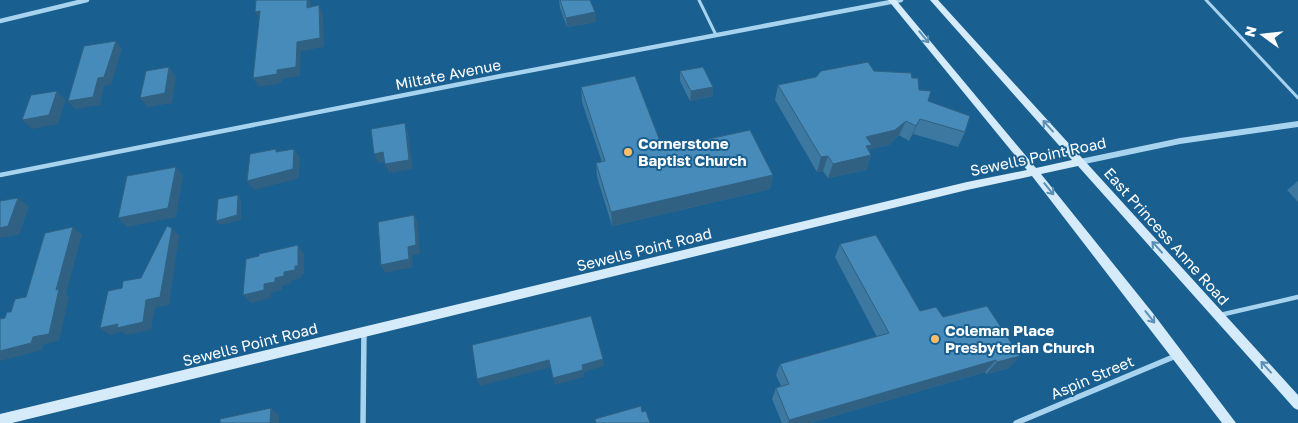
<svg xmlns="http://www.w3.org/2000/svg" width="1298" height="423" font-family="'Golos Text',sans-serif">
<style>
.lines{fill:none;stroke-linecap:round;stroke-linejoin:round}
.service-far1{stroke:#a8d3ef;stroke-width:3}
.service{stroke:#a8d3ef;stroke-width:4.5}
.minor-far1{stroke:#a8d3ef;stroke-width:4.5}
.minor{stroke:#a8d3ef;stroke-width:5.5}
.tertiary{fill:#a8d3ef;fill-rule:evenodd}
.secondary{fill:#d5ebfa;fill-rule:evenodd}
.wall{fill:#3c78a0}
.shaded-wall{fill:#316182}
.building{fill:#468bba;stroke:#316182}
.oneway{stroke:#5b90b5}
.poi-dot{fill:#ffbc66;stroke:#195f90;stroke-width:2}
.labels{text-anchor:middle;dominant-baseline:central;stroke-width:4;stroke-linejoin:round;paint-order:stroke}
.street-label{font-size:15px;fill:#fff;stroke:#195f90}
.poi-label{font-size:15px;font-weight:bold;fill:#fff;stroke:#195f90;text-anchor:start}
</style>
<rect width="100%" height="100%" fill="#195f90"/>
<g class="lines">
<g class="service-far1">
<path d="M699,0l17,35"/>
<path d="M1206,0l92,98"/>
</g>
<path class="service" d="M1220,315l78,-18"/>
<g class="minor-far1">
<path d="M0,21l87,-21"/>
<path d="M0,175l501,-99 400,-76"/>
</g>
<g class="minor">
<path d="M363,423l1,-91"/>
<path d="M1016,423l162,-68"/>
</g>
<path class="tertiary" d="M1298,121v6l-118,17 -100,21 -4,-3 4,-3 100,-21z"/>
<path class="secondary" d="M888,0h8l140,168 36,-8 -142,-160h8l360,395v15l-4,-2 -216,-242 -37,8 111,138 84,111h-14l-190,-247 -65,14 -955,233h-12v-9l967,-232 60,-12z"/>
</g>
<g class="wall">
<path d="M559,0l37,22 -29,5 -7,-19z"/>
<path d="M680,71l33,16v9l-23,5 -10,-20z"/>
<path d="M874,71l38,7 7,12 9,11 37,31 -7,15 -45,-13 -4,7 -10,-6 -10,10 -19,4 -1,2 2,4 -5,15 -38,8 -5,-7 -6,1 -42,-72 3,-15z"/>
<path d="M581,87l82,62 110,26 -3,14 -158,37 -15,-49 -1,-14 6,-1 -20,-60z"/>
<path d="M1298,181v21l-11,-12z"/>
<path d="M840,244l80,67 23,6 66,51 -23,6 -1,-2 -175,51h-28l-10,-24 4,-11 5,-2 -5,-11 4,-11 97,-27 -42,-80z"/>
</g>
<g class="shaded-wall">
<path d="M307,0h2l2,2v14l-4,-8z"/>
<path d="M319,5l4,9 1,33 -23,4 -1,25 -18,3v4l-23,4 -6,-9 24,-8 20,-28z"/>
<path d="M260,11v10l-5,-9z"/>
<path d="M595,12l1,10 -29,5 -1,-9z"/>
<path d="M116,41l6,8 -11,36 -7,1 -4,19 -25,4 -7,-8 30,-23z"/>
<path d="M169,67l7,10 -4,26 -24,4 -8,-9z"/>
<path d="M713,87v9l-23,5 1,-10z"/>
<path d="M57,91l9,9 -8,24 -26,5 -10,-9z"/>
<path d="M920,119l-7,15 -4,7 7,-15z"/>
<path d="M906,121l-7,14 -10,10 -19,4 -3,7 4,-1 -5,15 -38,8 5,-14 33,-27z"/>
<path d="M405,123l3,9 5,37 -24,4 -4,-9z"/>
<path d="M294,149l6,9 -1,20 -45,12 -7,-9z"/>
<path d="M383,152l5,9 -10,2 -4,-9z"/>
<path d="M828,156l-5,15 -6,1 4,-15z"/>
<path d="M176,167l7,9 -7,41 -49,10 -9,-9z"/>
<path d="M773,175l-3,14 -158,37 -1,-14z"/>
<path d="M238,195l3,4v21l-21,5 -4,-4z"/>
<path d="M18,198l11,9 -10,28 -19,3v-10z"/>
<path d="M414,215l4,8 2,31 -8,1 1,12 -28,6 -4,-8z"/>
<path d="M73,227l9,8 -16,59 3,3 -10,44 -15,3 -2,6 -42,11v-10l33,-14 23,-47z"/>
<path d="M172,228l7,8 -10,69 -14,3 -4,22 -25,5 -4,-3 -12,3 -10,-7 18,-4 28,-24z"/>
<path d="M298,245l6,9v20l-3,1v3l-10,3 -1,3 -8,2v4l-11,3v5l-20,5 -8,-8 21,-11 31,-18z"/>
<path d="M1020,356l-11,12 -23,6 11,-12z"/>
<path d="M603,359l1,7 -20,6v5l-29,8 -2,-7 29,-13z"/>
<path d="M549,360l2,7 -71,19 -3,-7z"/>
<path d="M996,360l-11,12 -175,51h-22l1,-3z"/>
<path d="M271,408l8,7v8h-9z"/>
</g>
<g class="building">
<path d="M256,0h51v8l12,-3 1,33 -23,4 -1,25 -19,3v4l-24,4 7,-67 -5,1z"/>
<path d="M560,0h30l5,12 -29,6z"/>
<path d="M116,41l-12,36 -6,1 -5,19 -25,4 16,-55z"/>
<path d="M868,62l6,9 37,2 1,5h6l1,12 12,1 -3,10 42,15 -5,16 -45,-13 -4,7 -10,-5 -11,9 -29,7 6,8 -6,1 5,9 -38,9 -5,-8 -7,1 -43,-72 38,-8 5,-6z"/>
<path d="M169,67l-4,26 -25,5 6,-27z"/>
<path d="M703,67l10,20 -22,4 -11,-20z"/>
<path d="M635,76l28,73 87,-19 23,45 -162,37 -15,-49 9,-2 -24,-74z"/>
<path d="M57,91l-8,24 -27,5 9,-25z"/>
<path d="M405,123l4,37 -24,4 -2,-12 -9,2 -3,-25z"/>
<path d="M276,149v3l18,-3 -1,20 -46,12 3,-27z"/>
<path d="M176,167l-8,41 -50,10 9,-42z"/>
<path d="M238,195l-1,20 -21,6 2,-22z"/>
<path d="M18,198l-10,28 -8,2v-27z"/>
<path d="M414,215l2,30 -8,2 1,12 -28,6 -3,-43z"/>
<path d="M167,226l5,2 -12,69 -14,3 -3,22 -26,6 1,-4 -18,4 8,-37 14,-3 1,-7 18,-3z"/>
<path d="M73,227l-17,63 3,-1 -10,45 -16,3 -2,6 -31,8v-32l5,-1 2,-6h4l4,-13 11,-2 19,-64z"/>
<path d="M876,235l44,76 16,-4 7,10 44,-11 33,50 -23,6 -1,-2 -207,60 -13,-32 13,-4 -9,-20 109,-31 -49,-89z"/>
<path d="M298,245v21h-3v4l-11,2v4l-9,2v4l-11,2v6l-21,5 3,-36 13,-3v-2z"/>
<path d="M591,316l12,43 -21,6 1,5 -30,8 -4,-18 -72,19 -5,-34z"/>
<path d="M641,406l1,6 4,-1 4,12h-54l-1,-4z"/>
<path d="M271,408l-1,15h-50v-4z"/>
</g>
<defs><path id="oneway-shaft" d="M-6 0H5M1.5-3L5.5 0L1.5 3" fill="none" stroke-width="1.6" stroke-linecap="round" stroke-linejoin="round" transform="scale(1.25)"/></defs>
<g class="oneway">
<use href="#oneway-shaft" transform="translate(924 37) rotate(50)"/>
<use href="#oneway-shaft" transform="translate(1048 126) rotate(-132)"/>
<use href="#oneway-shaft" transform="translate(1049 189) rotate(51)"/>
<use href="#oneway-shaft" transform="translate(1157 247) rotate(-132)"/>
<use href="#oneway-shaft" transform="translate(1150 317) rotate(52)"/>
<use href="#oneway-shaft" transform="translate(1266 367) rotate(-132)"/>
</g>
<g class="poi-dot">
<circle cx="628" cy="152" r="5"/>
<circle cx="935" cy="339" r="5"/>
</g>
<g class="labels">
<g class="street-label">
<text transform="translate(448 74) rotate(-11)">Miltate Avenue</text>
<text transform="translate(1038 156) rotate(-12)">Sewells Point Road</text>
<text transform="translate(1167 236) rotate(48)">East Princess Anne Road</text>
<text transform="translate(644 249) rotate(-14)">Sewells Point Road</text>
<text transform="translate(250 344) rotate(-14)">Sewells Point Road</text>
<text transform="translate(1092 377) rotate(-23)">Aspin Street</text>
</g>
<g class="poi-label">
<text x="638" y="143">Cornerstone<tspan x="638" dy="17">Baptist Church</tspan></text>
<text x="945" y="330">Coleman Place<tspan x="945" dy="17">Presbyterian Church</tspan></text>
</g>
</g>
<g transform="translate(1263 35) rotate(285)" stroke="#195f90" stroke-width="4" paint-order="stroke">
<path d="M0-4L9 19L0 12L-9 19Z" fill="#ffffff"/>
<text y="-8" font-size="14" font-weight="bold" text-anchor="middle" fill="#ffffff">N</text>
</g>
</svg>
